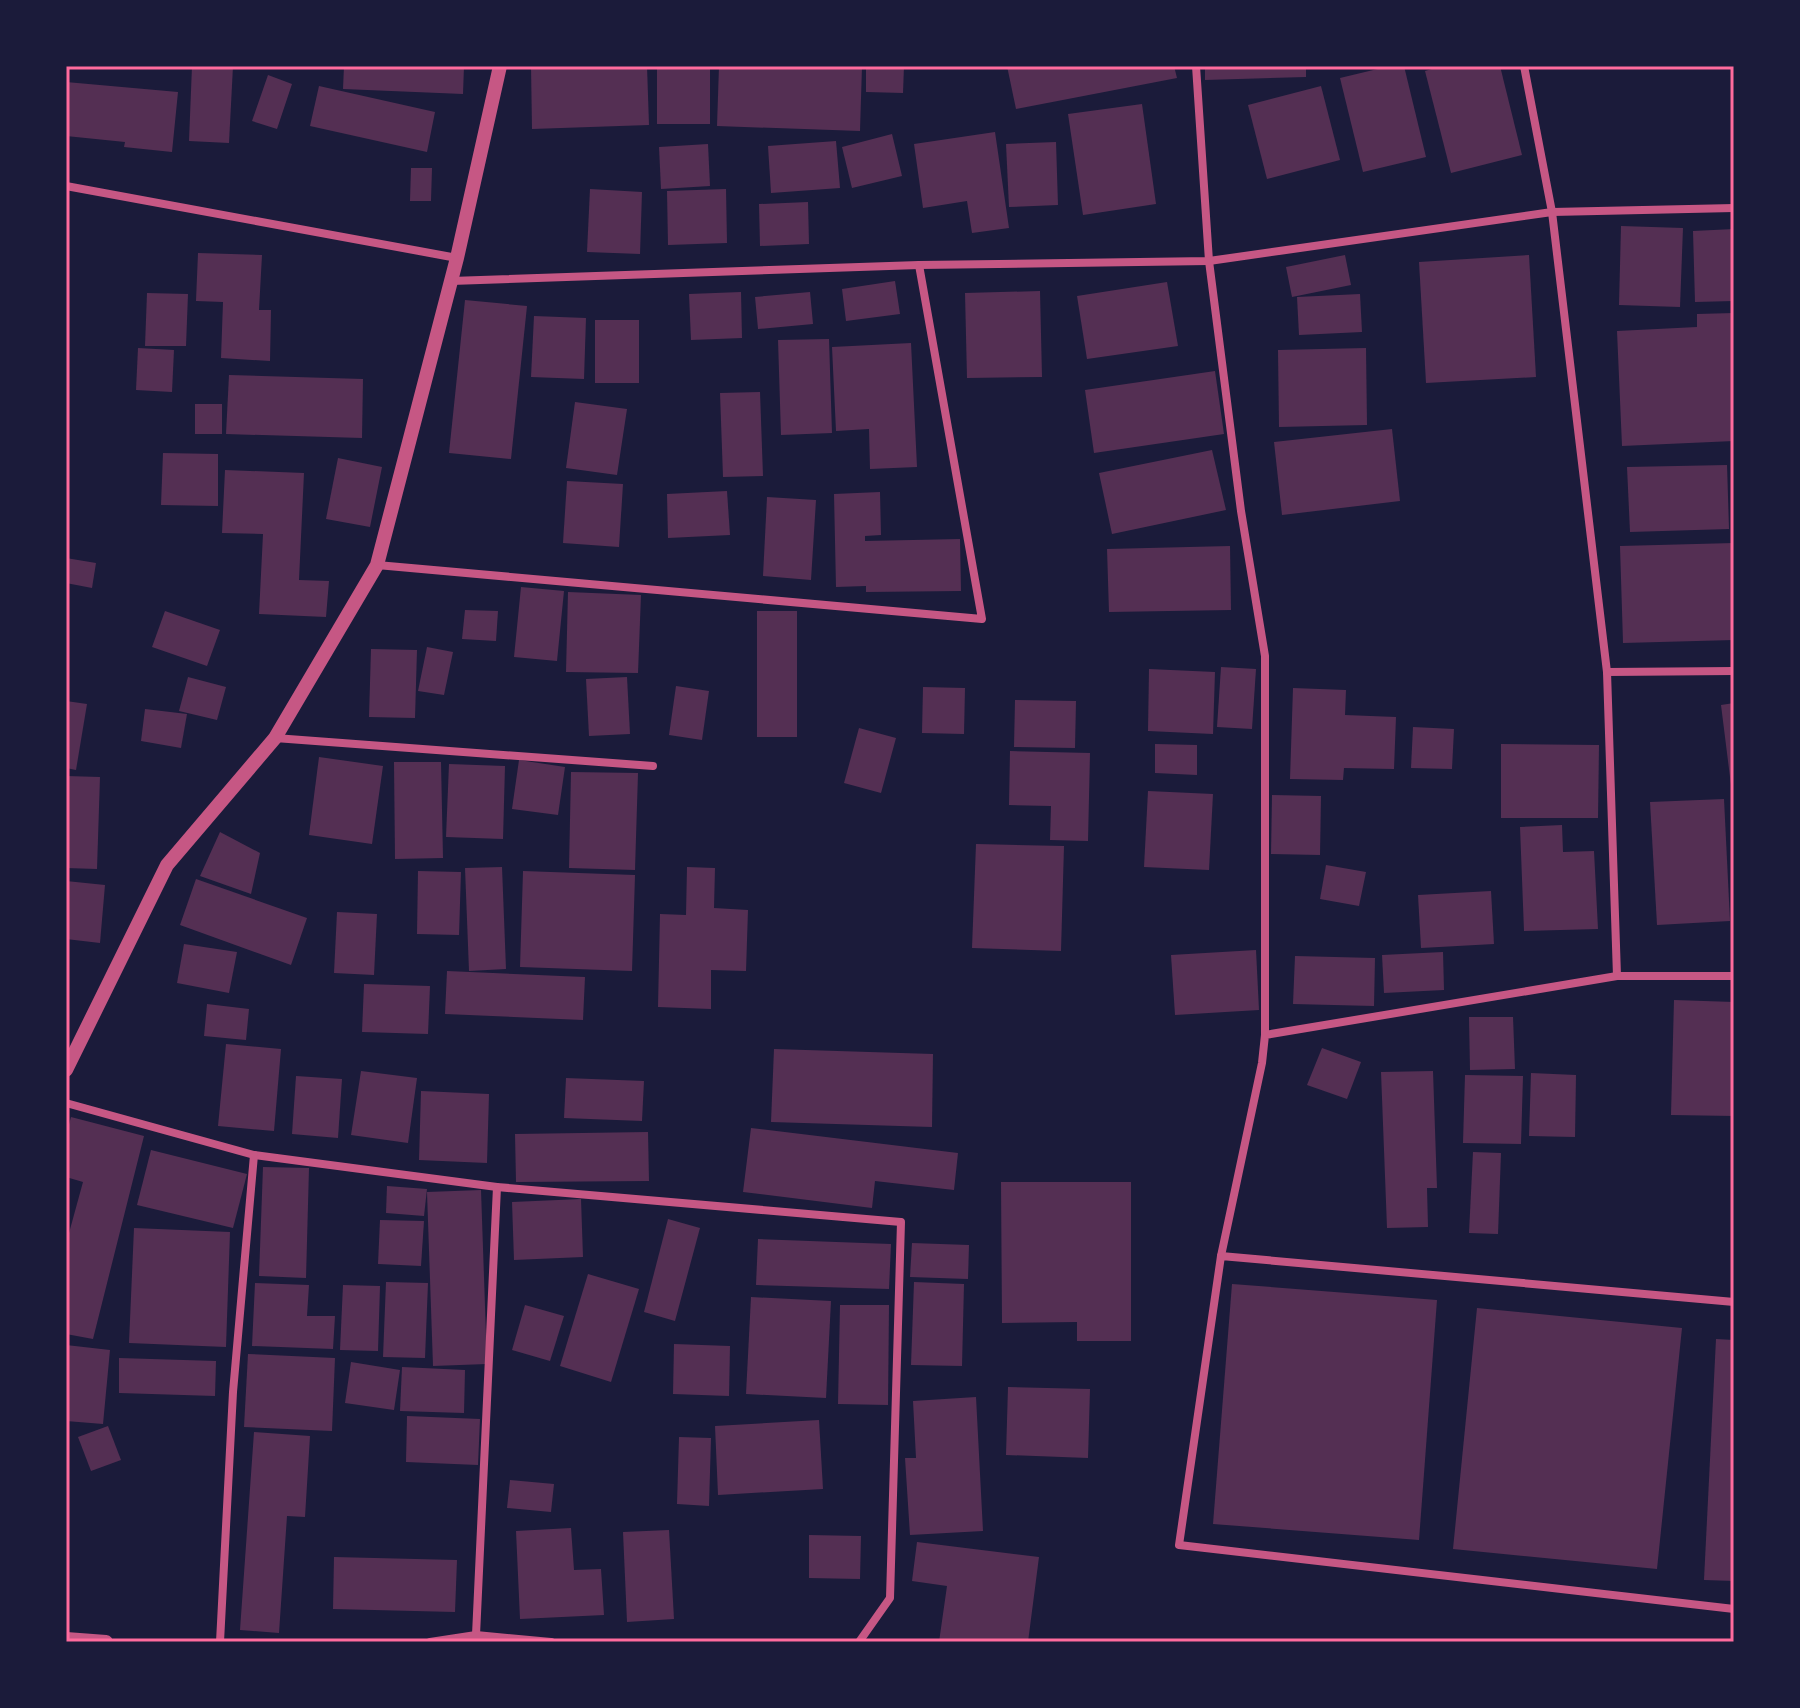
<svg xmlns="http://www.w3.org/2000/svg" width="1800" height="1708" font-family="'Roboto Condensed',sans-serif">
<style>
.building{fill:#542f53}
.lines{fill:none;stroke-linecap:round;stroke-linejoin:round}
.minor{stroke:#c65784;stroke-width:8}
.tertiary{stroke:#c65784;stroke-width:14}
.neatline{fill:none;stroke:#ff6b9d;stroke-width:3}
</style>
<rect width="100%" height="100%" fill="#1b1b3a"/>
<g class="building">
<path d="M192,66h41l-4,77 -40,-2z"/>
<path d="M344,66h120l-1,28 -120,-5z"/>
<path d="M531,66h116l2,59 -117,4z"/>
<rect x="657" y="66" width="53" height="58"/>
<path d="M719,66h143l-2,65 -143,-5z"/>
<path d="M866,66h38l-1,27 -37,-1z"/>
<path d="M1007,66h167l3,12 -161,31z"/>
<path d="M1205,66h101v11l-101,3z"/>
<path d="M1390,66h14l22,91 -63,15 -23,-94z"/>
<path d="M1442,66h58l22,89 -71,18 -26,-102z"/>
<path d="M268,75l24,9 -15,45 -25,-8z"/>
<path d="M66,82l112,10 -6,60 -48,-5 1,-5 -59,-6z"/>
<path d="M319,86l116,26 -8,40 -117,-26z"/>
<path d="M1321,86l19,74 -73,19 -19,-74z"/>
<path d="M1142,104l14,100 -73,11 -15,-101z"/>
<path d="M995,132l14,96 -37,5 -5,-32 -44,7 -9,-64z"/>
<path d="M892,134l10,42 -50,12 -10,-41z"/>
<path d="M836,141l4,47 -69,5 -3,-47z"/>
<path d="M1056,142l2,63 -49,2 -3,-63z"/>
<path d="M708,144l2,42 -49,3 -2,-42z"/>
<path d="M411,168h21l-1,33h-21z"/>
<path d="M590,189l52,3 -2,62 -53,-2z"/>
<path d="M726,189l1,54 -59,2 -1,-54z"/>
<path d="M808,202l1,42 -49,2 -1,-42z"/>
<path d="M1621,226l62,2 -3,79 -61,-2z"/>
<path d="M1734,229v72l-39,1 -2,-71z"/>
<path d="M198,253l64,2 -3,55h12l-1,51 -49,-3 2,-56 -27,-1z"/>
<path d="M1345,255l6,30 -59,12 -6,-30z"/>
<path d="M1529,255l7,122 -110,6 -7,-121z"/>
<path d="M895,281l5,33 -54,7 -4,-32z"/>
<path d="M1167,282l11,64 -91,13 -10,-63z"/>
<path d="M1040,291l2,86 -75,1 -2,-85z"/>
<path d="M741,292l1,46 -51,2 -2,-46z"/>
<path d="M810,292l3,32 -55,5 -3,-32z"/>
<path d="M147,293l41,1 -2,52h-41z"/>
<path d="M1360,294l2,38 -63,3 -2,-38z"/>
<path d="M465,300l62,6 -16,153 -62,-6z"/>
<path d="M1734,313v128l-112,5 -5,-115 80,-4v-13z"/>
<path d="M534,316l52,2 -2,61 -53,-2z"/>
<rect x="595" y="320" width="44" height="63"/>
<path d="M829,339l3,94 -51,2 -3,-95z"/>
<path d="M911,343l6,124 -47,2 -1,-40 -33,2 -4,-84z"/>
<path d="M138,348l36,2 -2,42 -36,-2z"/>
<path d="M1366,348l1,77 -88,2 -1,-77z"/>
<path d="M1215,371l9,63 -130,19 -9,-63z"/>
<path d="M229,375l134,4 -1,59 -136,-4z"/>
<path d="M760,392l3,84 -40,1 -3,-84z"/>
<path d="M575,402l52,7 -10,66 -51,-7z"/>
<rect x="195" y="404" width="27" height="30"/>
<path d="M1392,429l8,72 -118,14 -8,-73z"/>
<path d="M1212,450l14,60 -114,24 -13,-61z"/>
<path d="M163,453l55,1v52l-57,-1z"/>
<path d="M338,458l44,9 -12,60 -44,-8z"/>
<path d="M1727,465l2,64 -99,3 -3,-65z"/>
<path d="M225,470l79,3 -5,107 30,1 -3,36 -67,-3 4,-80 -41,-1z"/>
<path d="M567,481l56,3 -4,63 -56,-4z"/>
<path d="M727,491l3,44 -62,3 -1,-44z"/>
<path d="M880,492l1,43 -16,1v5l95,-2 1,52 -95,1v-6l-30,1 -2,-93z"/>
<path d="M767,497l49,3 -5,80 -48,-4z"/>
<path d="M1734,543v97l-111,3 -3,-97z"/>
<path d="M1230,546l1,64 -122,2 -2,-63z"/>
<path d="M66,558l30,5 -4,25 -26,-5z"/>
<path d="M521,587l43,4 -7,70 -43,-4z"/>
<path d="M568,592l73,3 -3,78 -72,-1z"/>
<path d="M465,610l33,1 -2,30 -34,-2z"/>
<path d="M165,611l55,19 -13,36 -55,-19z"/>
<rect x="757" y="611" width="40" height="126"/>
<path d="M427,647l26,5 -9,43 -26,-4z"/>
<path d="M371,649l46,1 -2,68 -46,-1z"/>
<path d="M1221,667l35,2 -4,60 -35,-2z"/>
<path d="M1149,669l66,3 -2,62 -65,-3z"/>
<path d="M188,677l38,10 -9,33 -38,-9z"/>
<path d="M627,677l3,57 -41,2 -3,-57z"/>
<path d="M676,686l33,5 -7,49 -33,-5z"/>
<path d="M923,687l42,1 -1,46 -42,-1z"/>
<path d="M1293,688l53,2 -1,25 51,2 -2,52 -50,-1 -1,12 -53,-1z"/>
<path d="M1015,700l61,1 -1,47 -61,-1z"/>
<path d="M66,701l21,3 -11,66 -10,-2z"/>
<path d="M1734,703v90h-2l-11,-88z"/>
<path d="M145,709l42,5 -6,34 -40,-7z"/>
<path d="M1413,727l41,2 -2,40 -41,-1z"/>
<path d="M859,728l37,10 -15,55 -37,-10z"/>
<path d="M1155,744l42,1v30l-42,-2z"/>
<path d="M1501,744l98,1 -1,73h-97z"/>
<path d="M1010,751l80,2 -2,88 -38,-1 1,-34 -42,-1z"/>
<path d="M319,757l64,9 -11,78 -63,-9z"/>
<path d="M519,760l46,7 -7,48 -46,-6z"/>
<path d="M394,762h47l2,96 -48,1z"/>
<path d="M449,764l56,2 -2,73 -57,-2z"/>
<path d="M571,772l67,1 -3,97 -66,-2z"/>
<path d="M66,776l34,1 -3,92 -31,-1z"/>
<path d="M1148,791l65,3 -4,76 -65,-3z"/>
<path d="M1272,795l49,1 -1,59 -49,-1z"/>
<path d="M1724,799l6,122 -73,4 -7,-123z"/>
<path d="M1562,825l1,27 31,-1 4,78 -74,2 -4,-104z"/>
<path d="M220,832l40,21 -9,41 -51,-18z"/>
<path d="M976,844l88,2 -3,105 -89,-3z"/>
<path d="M1326,865l40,7 -7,34 -39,-7z"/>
<path d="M502,867l4,102 -37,2 -4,-103z"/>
<path d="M687,867l28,1 -1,40 34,2 -2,61 -35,-1v39l-53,-2 2,-93 26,1z"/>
<path d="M418,871l43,1 -2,63 -42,-1z"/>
<path d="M523,871l112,4 -3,96 -112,-4z"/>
<path d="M196,879l111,39 -16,47 -111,-40z"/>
<path d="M66,881l39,4 -5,58 -34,-4z"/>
<path d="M1491,891l3,53 -73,4 -3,-53z"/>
<path d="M337,912l40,2 -3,61 -40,-2z"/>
<path d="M184,944l53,8 -8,41 -52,-10z"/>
<path d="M1256,950l3,60 -84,5 -4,-60z"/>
<path d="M1443,952l1,38 -60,3 -2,-38z"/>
<path d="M1295,956l80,2 -1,48 -81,-2z"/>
<path d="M447,971l138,6 -2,43 -138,-6z"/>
<path d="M364,984l66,2 -2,48 -66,-2z"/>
<path d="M1674,1000l60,2v114l-63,-1z"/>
<path d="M207,1004l42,5 -3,31 -42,-4z"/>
<path d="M1469,1017h44l2,52 -45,1z"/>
<path d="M226,1044l55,5 -7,82 -56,-5z"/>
<path d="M1322,1048l39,14 -14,37 -40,-14z"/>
<path d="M774,1049l159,5 -1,73 -161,-5z"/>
<path d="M361,1071l56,7 -9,65 -57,-8z"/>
<path d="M1433,1071l4,117h-10l1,39 -41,1 -6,-156z"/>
<path d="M1531,1073l45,2 -1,62 -46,-1z"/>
<path d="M1465,1075l58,1 -2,68 -58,-1z"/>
<path d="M296,1076l46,3 -4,59 -46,-4z"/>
<path d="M566,1078l78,3 -2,40 -78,-3z"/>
<path d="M421,1091l68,3 -2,69 -68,-3z"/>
<path d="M71,1117l73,19 -51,203 -27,-5v-90l17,-62 -17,-5v-41z"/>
<path d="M751,1128l207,25 -4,37 -79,-9 -3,27 -129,-16z"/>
<path d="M648,1132l1,49 -133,1 -1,-48z"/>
<path d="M151,1150l96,24 -14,54 -96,-23z"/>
<path d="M1473,1152l28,1 -3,81 -29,-1z"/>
<path d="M263,1167l46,1 -3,110 -47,-2z"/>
<path d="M1001,1182h130v159h-54v-19l-75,1z"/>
<path d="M387,1186l40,3 -3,27 -38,-3z"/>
<path d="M481,1190l6,174 -54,2 -6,-174z"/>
<path d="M581,1199l2,58 -69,3 -2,-58z"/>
<path d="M668,1219l32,9 -25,93 -31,-9z"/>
<path d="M380,1220l44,1 -3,45 -43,-2z"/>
<path d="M134,1228l96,4 -4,115 -97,-4z"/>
<path d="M758,1239l133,5 -2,45 -133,-4z"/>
<path d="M912,1243l57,2 -1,34 -58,-2z"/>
<path d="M588,1274l51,15 -28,93 -51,-16z"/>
<path d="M386,1282l42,1 -3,75 -42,-1z"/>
<path d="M914,1282l50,2 -2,82 -51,-1z"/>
<path d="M255,1283l54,2 -2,31h28l-2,33 -81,-3z"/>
<path d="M1232,1284l205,16 -18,240 -206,-16z"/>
<path d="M343,1285l37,1 -2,65 -38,-1z"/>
<path d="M751,1297l80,4 -5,97 -80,-4z"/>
<path d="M525,1305l39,11 -14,45 -38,-11z"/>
<path d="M840,1305h49l-1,100 -50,-1z"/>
<path d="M1477,1308l205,20 -25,241 -204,-20z"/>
<path d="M1716,1339l18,1v241l-30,-1z"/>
<path d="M674,1344l56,2 -1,50 -56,-2z"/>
<path d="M66,1345l44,5 -7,74 -37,-3z"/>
<path d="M248,1354l87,4 -3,73 -88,-4z"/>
<path d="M119,1358l97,3 -1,35 -96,-3z"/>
<path d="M351,1362l49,8 -6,40 -49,-7z"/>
<path d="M402,1367l63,3 -1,43 -64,-2z"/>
<path d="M1008,1387l82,2 -2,69 -82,-3z"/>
<path d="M976,1397l7,134 -73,4 -5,-77h11l-3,-57z"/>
<path d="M407,1416l73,3 -2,46 -72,-3z"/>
<path d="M819,1420l4,69 -105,6 -3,-69z"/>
<path d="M108,1426l13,34 -30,11 -13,-34z"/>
<path d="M254,1432l56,4 -5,81 -18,-1 -8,117 -39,-3z"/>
<path d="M679,1437l32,1 -2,68 -32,-2z"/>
<path d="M510,1480l44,4 -3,28 -44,-4z"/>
<path d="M571,1528l3,42 27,-1 3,46 -84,4 -4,-88z"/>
<path d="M669,1530l5,89 -47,3 -4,-90z"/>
<path d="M809,1535l52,1 -1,43 -51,-1z"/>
<path d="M917,1542l122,15 -11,85h-89l8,-56 -35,-5z"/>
<path d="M334,1557l123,3 -2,52 -122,-3z"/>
</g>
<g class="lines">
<g class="minor">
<path d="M1196,66l13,195 32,250 24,145v379"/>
<path d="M1524,66l28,146 55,460"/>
<path d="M66,186l391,72"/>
<path d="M451,281l468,-16 290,-4 343,-49 182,-4"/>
<path d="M377,565l605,54 -63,-354"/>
<path d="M1734,671l-127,1 10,304h117"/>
<path d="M275,738l378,28"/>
<path d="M66,1103l188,52 243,32 404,35 -11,376 -31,44"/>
<path d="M1221,1256l41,-193 3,-28 352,-59"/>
<path d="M1734,1302l-513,-46 -42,289 555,64"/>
<path d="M476,1635l21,-448"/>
<path d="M220,1642l13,-250 21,-237"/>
<path d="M430,1642l46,-7 75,7"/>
</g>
<g class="tertiary">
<path d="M66,1070l101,-205 108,-127 102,-173 80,-307 43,-192"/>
<path d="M66,1639l40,3"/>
</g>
</g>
<rect width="1800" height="1708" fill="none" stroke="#1b1b3a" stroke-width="136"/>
<rect x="68" y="68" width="1664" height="1572" class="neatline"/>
</svg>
